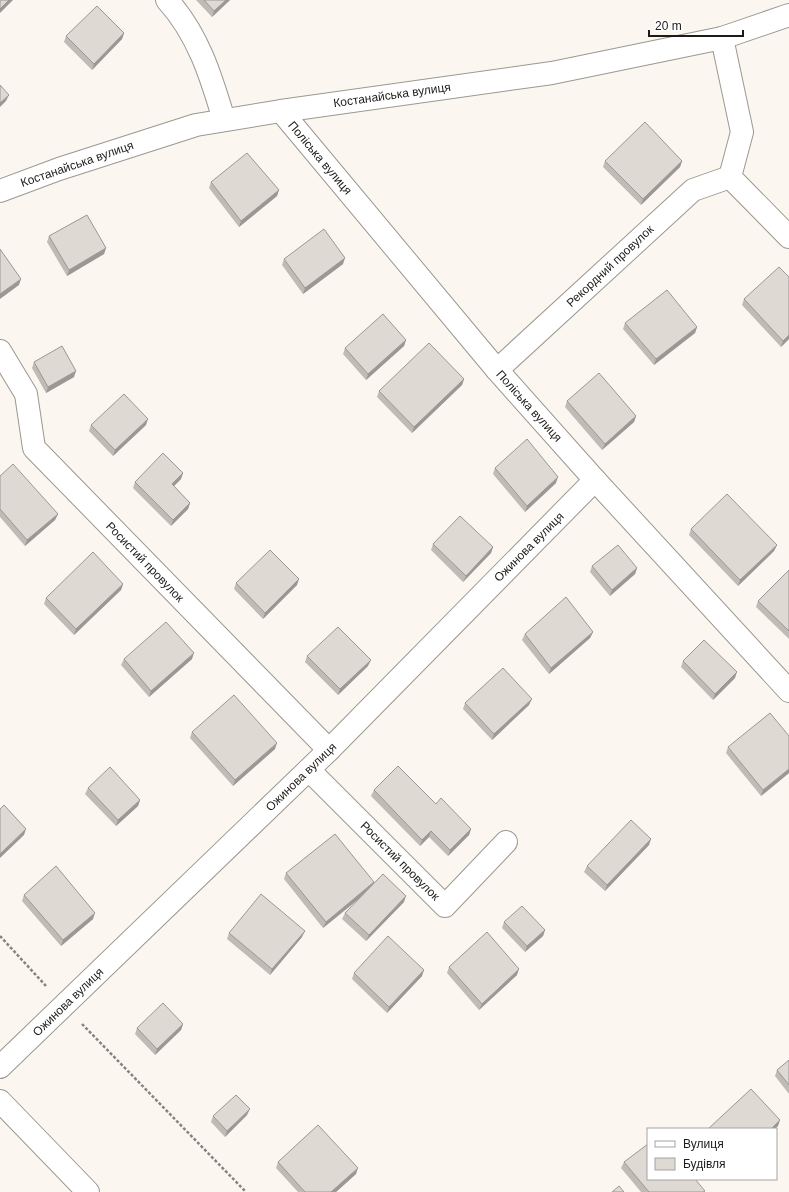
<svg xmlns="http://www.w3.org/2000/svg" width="789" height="1192" font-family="Arial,sans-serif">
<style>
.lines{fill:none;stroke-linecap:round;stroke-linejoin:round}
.minor-casing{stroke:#9c9891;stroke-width:24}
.primary-casing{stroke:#9c9891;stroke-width:24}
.path{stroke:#86837e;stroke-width:2.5;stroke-dasharray:3 2;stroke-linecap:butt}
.minor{stroke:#fff;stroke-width:22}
.primary{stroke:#fff;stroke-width:22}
.wall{fill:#bfbbb5}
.shaded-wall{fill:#9b9893}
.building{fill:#ded9d2;stroke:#9b9893}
.labels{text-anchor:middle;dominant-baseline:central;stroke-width:3.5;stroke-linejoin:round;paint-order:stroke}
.street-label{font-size:12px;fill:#1d1b18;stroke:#fff}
</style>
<rect width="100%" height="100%" fill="#fbf6ef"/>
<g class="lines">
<defs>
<g id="minor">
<path d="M167,0c31,34 44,76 57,120"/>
<path d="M722,38l20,94 -12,45 59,60"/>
<path d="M281,111l216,259 98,110 194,211"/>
<path d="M0,191l59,-22 137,-44 85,-14 271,-38 170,-35 67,-23"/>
<path d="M0,351l26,43 8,54 295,302"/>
<path d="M497,370l196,-180 37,-13"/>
<path d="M309,770l136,136 61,-64"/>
<path d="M0,1067l329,-317 266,-270"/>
</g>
<path id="primary" d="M0,1101l88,91"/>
</defs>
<use href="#minor" class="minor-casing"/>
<use href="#primary" class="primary-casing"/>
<g class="path">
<path d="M0,936l46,50"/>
<path d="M82,1024l164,168"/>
</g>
<use href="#minor" class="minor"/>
<use href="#primary" class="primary"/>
</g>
<g class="wall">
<path d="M196,0h34l-18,17z"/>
<path d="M124,33l-2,6 -30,31 -28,-28 2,-6z"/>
<path d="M605,161h77l-2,6 -39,38 -38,-38z"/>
<path d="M211,182l68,8 -2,6 -38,31 -30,-39z"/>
<path d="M49,236l57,12 -2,6 -37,22 -20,-34z"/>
<path d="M284,259l59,5 -40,30 -21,-29z"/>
<path d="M789,277v62l-8,8 -39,-42 2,-6z"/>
<path d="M625,323l72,4 -2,6 -41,32 -31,-36z"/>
<path d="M406,340l-2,6 -38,34 -23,-26 2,-6z"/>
<path d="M34,362l40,15 -28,16 -14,-25z"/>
<path d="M464,379l-2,6 -50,48 -35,-36 2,-6z"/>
<path d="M567,401l69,15 -2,6 -32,28 -37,-43z"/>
<path d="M91,425h55l-33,31 -24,-25z"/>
<path d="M495,468l61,15 -31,29 -32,-38z"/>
<path d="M183,473l-2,6 -7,7 16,17 -2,6 -17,17 -38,-38 2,-6z"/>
<path d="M0,476l58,38 -3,6 -30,26 -25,-29z"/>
<path d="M691,529l86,16 -3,6 -36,35 -49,-51z"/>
<path d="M433,544l60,3 -2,6 -28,29 -32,-32z"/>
<path d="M592,566l45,2 -2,6 -25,22 -20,-24z"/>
<path d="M789,570v69l-33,-32 2,-6z"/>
<path d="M236,583l61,2 -34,34 -29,-30z"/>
<path d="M123,584l-2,6 -47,45 -30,-31 2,-6z"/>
<path d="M593,632l-3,6 -41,36 -27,-34 3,-6z"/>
<path d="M307,656l61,10 -30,29 -33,-33z"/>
<path d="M124,659h68l-43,38 -28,-32z"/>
<path d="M683,661l52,17 -22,22 -32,-33z"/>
<path d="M465,703l64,2 -37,35 -29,-31z"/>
<path d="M192,732l83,17 -42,37 -43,-48z"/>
<path d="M789,736v37l-28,23 -35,-43 2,-6z"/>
<path d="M88,788l52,12 -2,6 -22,20 -31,-32z"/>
<path d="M374,790l62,14 35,25 -2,6 -21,21 -19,-19 -9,9 -49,-50z"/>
<path d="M649,845l-44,46 -21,-19 3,-6z"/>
<path d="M286,873l88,9 -1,2 31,18 -38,39 -24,-22 3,-6 15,-15 -37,30 -39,-49z"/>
<path d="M24,895l69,24 -32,27 -39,-45z"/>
<path d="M504,922l41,8 -2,6 -18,16 -23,-24z"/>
<path d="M229,933l73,4 -32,38 -43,-36z"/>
<path d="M449,967l68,8 -38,35 -32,-37z"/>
<path d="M354,973l68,3 -35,37 -35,-34z"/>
<path d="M183,1024l-2,6 -26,25 -20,-21 2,-6z"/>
<path d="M789,1060v34l-14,-18 2,-6z"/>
<path d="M247,1115l-22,22 -14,-15 2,-6z"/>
<path d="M278,1162l78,12 -20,18h-38l-22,-24z"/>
<path d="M624,1162l81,29 -1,1h-63l-20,-24z"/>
</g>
<g class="shaded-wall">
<path d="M9,0h4l-13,13v-4z"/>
<path d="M226,0h4l-18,17 2,-6z"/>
<path d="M124,33l-2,6 -30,31 2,-6z"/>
<path d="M9,95l-3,6 -6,6v-4z"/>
<path d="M682,161l-2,6 -39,38 2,-6z"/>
<path d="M279,190l-2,6 -38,31 2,-6z"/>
<path d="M106,248l-2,6 -37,22 2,-6z"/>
<path d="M345,258l-2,6 -40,30 2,-6z"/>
<path d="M21,279l-2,6 -19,14v-5z"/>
<path d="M697,327l-2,6 -41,32 2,-6z"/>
<path d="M789,335v4l-8,8 2,-6z"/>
<path d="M406,340l-2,6 -38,34 2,-6z"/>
<path d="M76,371l-2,6 -28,16 2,-6z"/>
<path d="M464,379l-2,6 -50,48 2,-6z"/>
<path d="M636,416l-2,6 -32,28 3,-6z"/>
<path d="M148,419l-2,6 -33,31 2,-6z"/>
<path d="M183,473l-2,6 -11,11 2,-6z"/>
<path d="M558,477l-2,6 -31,29 2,-6z"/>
<path d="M190,503l-2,6 -17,17 2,-6z"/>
<path d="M58,514l-3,6 -30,26 2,-6z"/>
<path d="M777,545l-3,6 -36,35 2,-6z"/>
<path d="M493,547l-2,6 -28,29 3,-6z"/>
<path d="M637,568l-2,6 -25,22 2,-6z"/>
<path d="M299,579l-2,6 -34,34 2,-6z"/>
<path d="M123,584l-2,6 -47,45 2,-6z"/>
<path d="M593,632l-3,6 -41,36 2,-6z"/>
<path d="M194,653l-2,6 -43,38 2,-6z"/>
<path d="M371,660l-3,6 -30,29 2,-6z"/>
<path d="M737,672l-2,6 -22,22 2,-6z"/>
<path d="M532,699l-3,6 -37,35 2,-6z"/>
<path d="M277,743l-2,6 -42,37 2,-6z"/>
<path d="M789,769v4l-28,23 2,-6z"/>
<path d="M140,800l-2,6 -22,20 2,-6z"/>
<path d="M26,829l-2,6 -24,23v-4z"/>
<path d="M471,829l-2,6 -21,21 2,-6z"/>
<path d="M431,831l-2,6 -9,9 2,-6z"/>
<path d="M651,839l-2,6 -44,46 2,-6z"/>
<path d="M374,882l-2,6 -49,40 3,-6z"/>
<path d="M406,896l-2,6 -38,39 3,-6z"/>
<path d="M95,913l-2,6 -32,27 2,-6z"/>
<path d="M545,930l-2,6 -18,16 2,-6z"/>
<path d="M305,931l-3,6 -32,38 2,-6z"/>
<path d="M519,969l-2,6 -38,35 3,-6z"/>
<path d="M424,970l-2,6 -35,37 2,-6z"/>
<path d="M183,1024l-2,6 -26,25 2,-6z"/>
<path d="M250,1109l-3,6 -22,22 2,-6z"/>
<path d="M780,1120l-2,6 -3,3h-4z"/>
<path d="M358,1168l-2,6 -20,18h-5z"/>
</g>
<g class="building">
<path d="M0,0h9l-9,9z"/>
<path d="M204,0h22l-12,11z"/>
<path d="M97,6l27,27 -30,31 -28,-28z"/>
<path d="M0,85l9,10 -9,8z"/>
<path d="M645,122l37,39 -39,38 -38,-38z"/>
<path d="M247,153l32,37 -38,31 -30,-39z"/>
<path d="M87,215l19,33 -37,22 -20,-34z"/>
<path d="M324,229l21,29 -40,30 -21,-29z"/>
<path d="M0,249l21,30 -21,15z"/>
<path d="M779,267l10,10v58l-6,6 -39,-42z"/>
<path d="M667,290l30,37 -41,32 -31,-36z"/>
<path d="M383,314l23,26 -38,34 -23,-26z"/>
<path d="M429,343l35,36 -50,48 -35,-36z"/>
<path d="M62,346l14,25 -28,16 -14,-25z"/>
<path d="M599,373l37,43 -31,28 -38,-43z"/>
<path d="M124,394l24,25 -33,31 -24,-25z"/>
<path d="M527,439l31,38 -31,29 -32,-38z"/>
<path d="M163,453l20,20 -11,11 18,19 -17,17 -38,-38z"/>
<path d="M13,464l45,50 -31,26 -27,-31v-33z"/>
<path d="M727,494l50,51 -37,35 -49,-51z"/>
<path d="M460,516l33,31 -27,29 -33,-32z"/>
<path d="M618,545l19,23 -25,22 -20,-24z"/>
<path d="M270,550l29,29 -34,34 -29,-30z"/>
<path d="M93,552l30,32 -47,45 -30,-31z"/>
<path d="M789,570v61l-31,-30z"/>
<path d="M566,597l27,35 -42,36 -26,-34z"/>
<path d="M166,622l28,31 -43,38 -27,-32z"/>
<path d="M338,627l33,33 -31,29 -33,-33z"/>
<path d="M704,640l33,32 -22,22 -32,-33z"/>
<path d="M503,668l29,31 -38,35 -29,-31z"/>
<path d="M234,695l43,48 -42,37 -43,-48z"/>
<path d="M770,713l19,23v33l-26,21 -35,-43z"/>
<path d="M398,766l38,38 5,-6 30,31 -21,21 -19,-19 -9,9 -48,-50z"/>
<path d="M110,767l30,33 -22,20 -30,-32z"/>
<path d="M4,805l22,24 -26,25v-45z"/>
<path d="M631,820l20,19 -44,46 -20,-19z"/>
<path d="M335,834l39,48 -48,40 -40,-49z"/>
<path d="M56,866l39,47 -32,27 -39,-45z"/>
<path d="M383,874l23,22 -37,39 -24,-22z"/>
<path d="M261,894l44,37 -33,38 -43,-36z"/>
<path d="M522,906l23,24 -18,16 -23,-24z"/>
<path d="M487,932l32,37 -37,35 -33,-37z"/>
<path d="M388,936l36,34 -35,37 -35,-34z"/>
<path d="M163,1003l20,21 -26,25 -20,-21z"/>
<path d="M789,1060v25l-12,-15z"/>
<path d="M751,1089l29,31 -9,9h-63z"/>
<path d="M236,1095l14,14 -23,22 -14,-15z"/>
<path d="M318,1125l40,43 -27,24h-26l-27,-30z"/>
<path d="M648,1144v35h47l10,12 -2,1h-54l-25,-30z"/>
<path d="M619,1186l5,6h-12z"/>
</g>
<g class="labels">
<g class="street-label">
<text transform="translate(392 95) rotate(-8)">Костанайська вулиця</text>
<text transform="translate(320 158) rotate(50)">Поліська вулиця</text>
<text transform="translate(77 164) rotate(-19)">Костанайська вулиця</text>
<text transform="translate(610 266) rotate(-43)">Рекордний провулок</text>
<text transform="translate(529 406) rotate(48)">Поліська вулиця</text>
<text transform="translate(529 547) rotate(-45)">Ожинова вулиця</text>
<text transform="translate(145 562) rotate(46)">Росистий провулок</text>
<text transform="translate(301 777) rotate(-44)">Ожинова вулиця</text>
<text transform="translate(400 861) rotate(45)">Росистий провулок</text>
<text transform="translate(68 1002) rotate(-44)">Ожинова вулиця</text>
</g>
</g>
<rect x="647" y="1128" width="130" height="52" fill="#ffffff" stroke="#a5a4a3"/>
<rect x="655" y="1141" width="20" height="6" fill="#ffffff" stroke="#a5a4a3"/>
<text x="683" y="1148" font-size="12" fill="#1d1b18">Вулиця</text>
<rect x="655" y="1158" width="20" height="12" fill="#ded9d2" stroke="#a5a4a3"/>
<text x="683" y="1168" font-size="12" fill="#1d1b18">Будівля</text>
<path d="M649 30v6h94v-6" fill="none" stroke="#1d1b18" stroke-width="2"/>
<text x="655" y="30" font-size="12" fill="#1d1b18" stroke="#ffffff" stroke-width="3" paint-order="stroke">20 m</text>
</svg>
